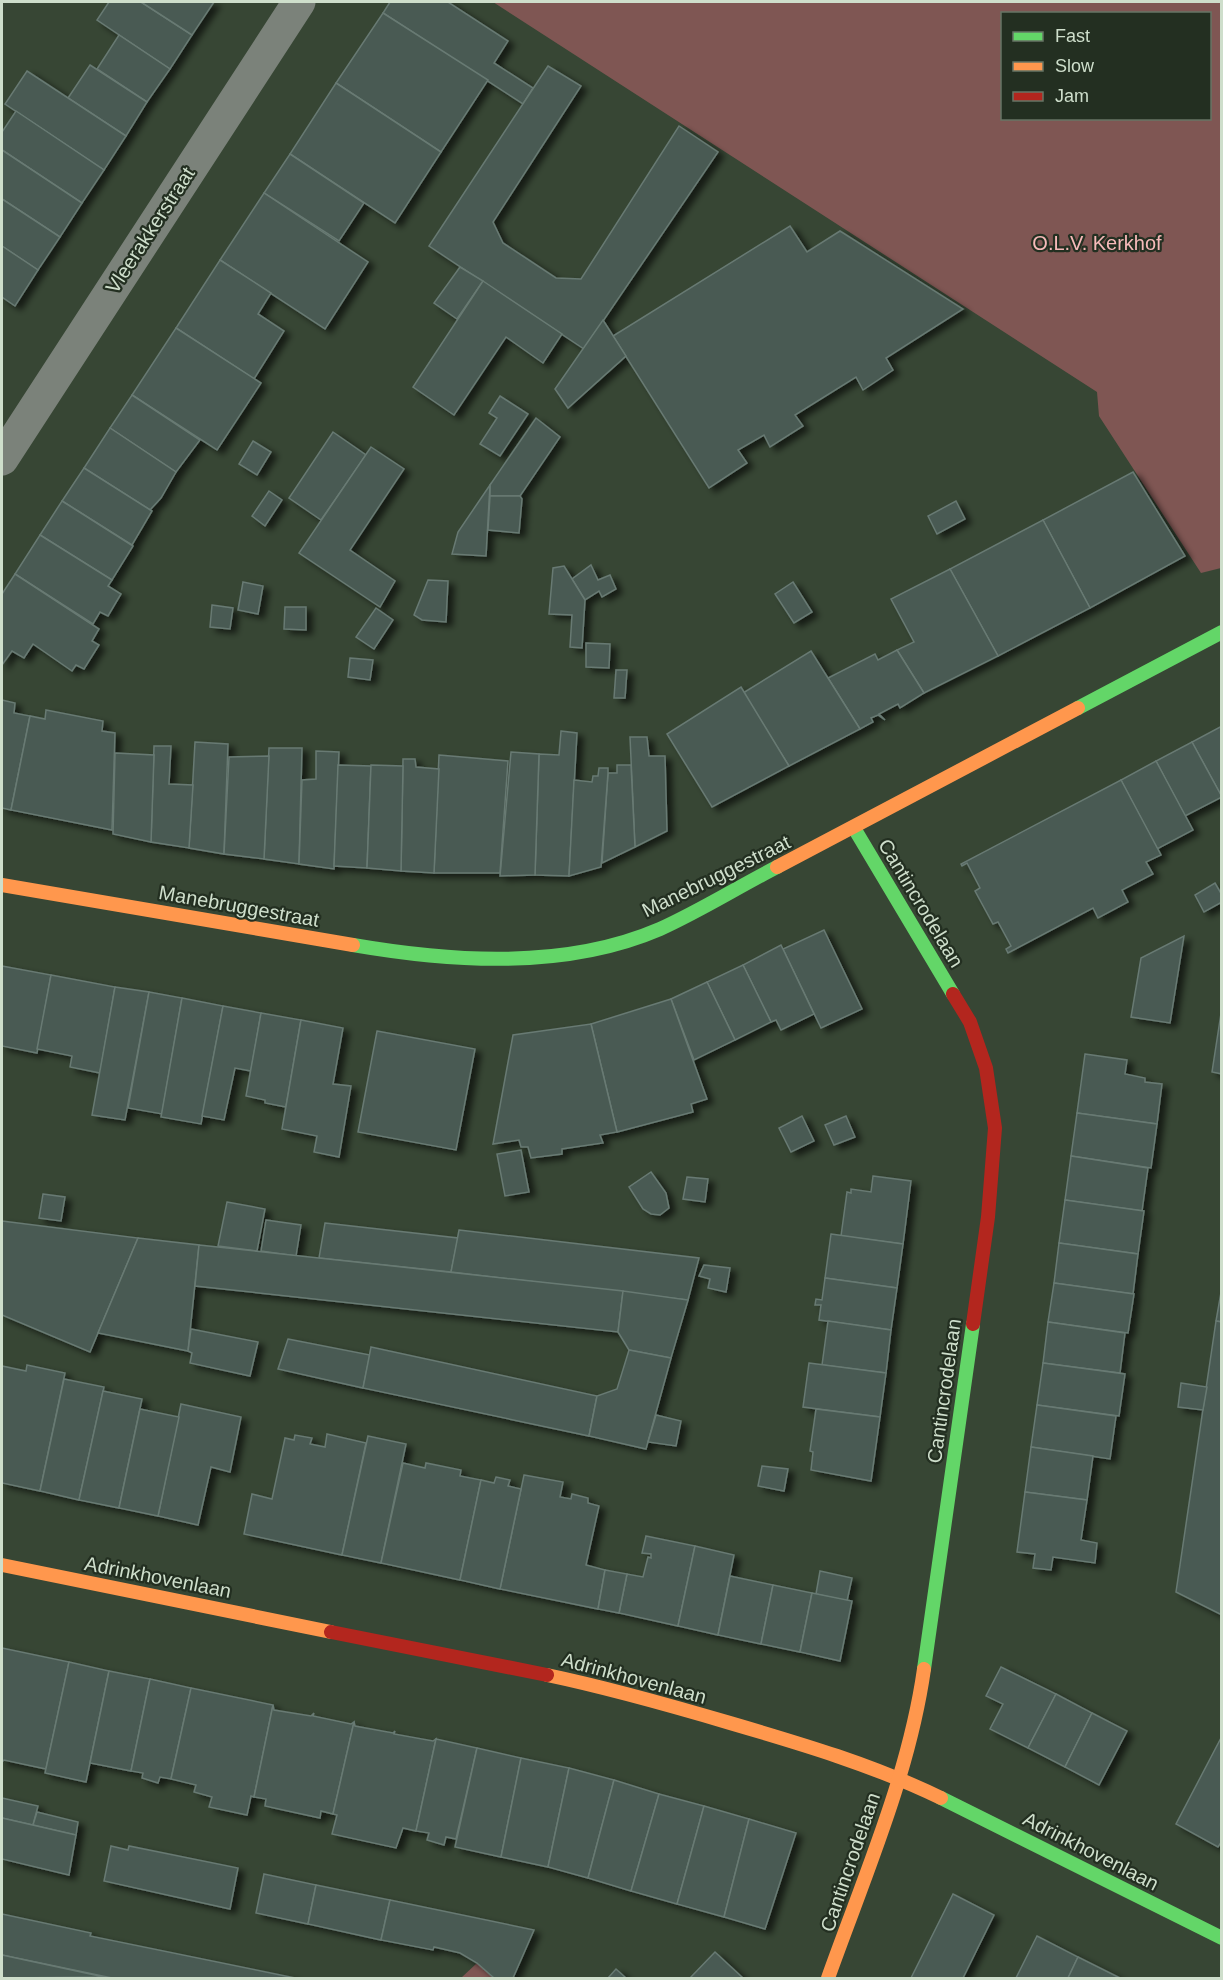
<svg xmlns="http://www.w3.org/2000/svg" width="1223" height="1980" font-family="Arial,sans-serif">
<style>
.green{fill:#7f5653;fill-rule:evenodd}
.building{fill:#495a53;stroke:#687a73;stroke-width:1.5;filter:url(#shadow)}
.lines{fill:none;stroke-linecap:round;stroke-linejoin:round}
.street{stroke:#7b827a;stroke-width:33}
.fast{stroke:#63d668;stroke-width:14}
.slow{stroke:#ff974d;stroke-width:14}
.jam{stroke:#b3261e;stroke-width:14}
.labels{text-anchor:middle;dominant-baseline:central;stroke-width:4.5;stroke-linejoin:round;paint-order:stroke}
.street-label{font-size:20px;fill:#cedecb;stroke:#232f21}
.park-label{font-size:20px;fill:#f6bab9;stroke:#232f21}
</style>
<defs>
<filter id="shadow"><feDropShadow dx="6" dy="4" stdDeviation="3" flood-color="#0009"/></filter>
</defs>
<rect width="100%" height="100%" fill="#374634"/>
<g class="green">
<path d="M493,2h728v566l-20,5 -102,-157 -2,-24zM1002,14h208v104h-208z"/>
<path d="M477,1963l16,15h-32z"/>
</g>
<g class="building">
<path d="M109,2h32l51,33 -22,34 -73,-49z"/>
<path d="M141,2h73l-22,33z"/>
<path d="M390,2h58l60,39 -14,22 39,25 -10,16 -140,-91z"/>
<path d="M383,13l105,67 -47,72 -105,-69z"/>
<path d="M119,35l51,34 -23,33 -50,-33z"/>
<path d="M90,65l57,37 -21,34 -58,-38z"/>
<path d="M548,66l33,20 -88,136 10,21 53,35 25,1 98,-153 39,26 -134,197 -155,-103z"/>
<path d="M27,71l99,65 -22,34 -99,-66z"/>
<path d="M336,83l105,69 -46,71 -105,-69z"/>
<path d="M16,111l88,59 -22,33 -80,-53v-18z"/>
<path d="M2,150l80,53 -22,34 -58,-38z"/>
<path d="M290,154l74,49 -25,38 -75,-48z"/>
<path d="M264,193l104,69 -43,67 -105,-69z"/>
<path d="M2,199l58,38 -22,33 -36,-24z"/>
<path d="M790,226l17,26 33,-21 123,78 -77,49 7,12 -30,20 -7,-13 -61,38 8,11 -33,21 -6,-12 -26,15 9,13 -38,25 -96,-152z"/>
<path d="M2,246l36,24 -23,36 -13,-9z"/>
<path d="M220,260l51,33 -13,21 26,17 -30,48 -78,-51z"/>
<path d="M460,267l23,14 -26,38 -23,-16z"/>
<path d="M483,281l79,53 -19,29 -37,-26 -52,78 -41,-28z"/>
<path d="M603,320l23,36 -58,52 -13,-19z"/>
<path d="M176,328l85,55 -44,67 -85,-55z"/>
<path d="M132,395l68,45 -24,32 -66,-44z"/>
<path d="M500,396l28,18 -28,42 -20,-12 17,-26 -8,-5z"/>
<path d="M536,418l24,19 -40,59h-30v-11z"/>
<path d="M110,428l66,44 -15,26 -11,12 -66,-42z"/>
<path d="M333,432l33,23 -45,65 -32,-22z"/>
<path d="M253,441l18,11 -14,23 -18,-11z"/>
<path d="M371,447l33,22 -54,81 45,31 -15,26 -81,-54z"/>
<path d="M84,468l68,43 -20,34 -70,-44z"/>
<path d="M1133,472l52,84 -95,52 -47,-88z"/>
<path d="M490,485l-4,71 -34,-2 6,-22z"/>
<path d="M269,491l13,9 -17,26 -13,-10z"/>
<path d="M490,496h30l2,3 -3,34 -31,-3z"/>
<path d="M62,501l71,45 -21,34 -72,-45z"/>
<path d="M956,501l9,18 -28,15 -9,-18z"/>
<path d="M1043,520l47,88 -92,48 -48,-87z"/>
<path d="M40,535l72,45 -4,6 13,8 -13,22 -8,-4 -7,12 -78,-50z"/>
<path d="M591,565l7,15 12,-5 6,14 -14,8 -3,-6 -14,9 -13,-21z"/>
<path d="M564,566l21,34 -3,48 -12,-1 2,-32 -23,-1 4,-46z"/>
<path d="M950,569l48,87 -74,37 -27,-43 17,-8 -23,-43z"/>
<path d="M15,574l84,55 -7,12 7,4 -15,24 -8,-4 -4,6 -39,-27 -9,14 -12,-7 -10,14v-71z"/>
<path d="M428,580l20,1 -2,41 -24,-2 -8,-5z"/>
<path d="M243,582l20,4 -5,28 -20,-4z"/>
<path d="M793,582l19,30 -18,11 -19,-29z"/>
<path d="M212,605l21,3 -3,21 -20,-2z"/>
<path d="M285,607h21v23l-22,-1z"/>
<path d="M376,608l17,12 -19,29 -18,-12z"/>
<path d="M586,643l24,1 -1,24 -23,-1z"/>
<path d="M897,650l27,43 -24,15 -2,-4 -19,10 6,6 -7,-5 -7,3 2,4 -13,7 -32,-51 47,-24 3,6z"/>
<path d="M811,651l49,78 -71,37 -46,-73z"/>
<path d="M350,658l23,2 -3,20 -22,-3z"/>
<path d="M616,670h11l-2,28h-11z"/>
<path d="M741,687l48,79 -77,41 -45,-73z"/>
<path d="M2,700l13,3 -1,10 16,3 -19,94 -9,-2z"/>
<path d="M46,710l57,11 -1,10 13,2 -3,97 -101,-20 19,-94 15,3z"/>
<path d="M1222,726v71l-30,-55z"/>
<path d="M561,731l16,2 -8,143 -34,-1 4,-121 20,1z"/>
<path d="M630,737h17l2,19h16l2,75 -32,16z"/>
<path d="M195,742l33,2 -4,110 -35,-6z"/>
<path d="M1192,742l30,55 -37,19 -29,-55z"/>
<path d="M154,746h17l-2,38 24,1 -4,63 -38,-6z"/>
<path d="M269,748h33l-3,116 -35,-5z"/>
<path d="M316,751l23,1 -5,117 -35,-5 3,-84 14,-1z"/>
<path d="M511,752l28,2 -4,121 -35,1z"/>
<path d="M115,753l39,2 -3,87 -38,-8z"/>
<path d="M439,755l69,6 -8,112h-66z"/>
<path d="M269,756l-5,103 -40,-5 5,-97z"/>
<path d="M403,759h12l1,8 23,2 -5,104 -33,-2z"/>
<path d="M1156,761l37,69 -36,19 -36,-69z"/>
<path d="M338,765l33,1 -4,102 -33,-2z"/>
<path d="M371,765l32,1 -2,105 -34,-3z"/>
<path d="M617,765h14l4,82 -33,16 6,-90h9z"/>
<path d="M599,768h9v5l-7,94 -32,9 5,-96 18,2 1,-6h5z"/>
<path d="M1121,780l40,75 -15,7 7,12 -31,16 6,12 -30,16 -5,-10 -85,45 -2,-4 5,-3 -13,-24 -5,2 -18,-33 5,-3 -13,-25 -5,3 -1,-2z"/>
<path d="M1215,883l7,12v7l-18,10 -9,-17z"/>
<path d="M824,930l38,79 -41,19 -38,-79z"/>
<path d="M1184,936l-14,87 -39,-6 10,-59z"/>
<path d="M781,945l33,69 -33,16 -5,-10 -5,2 -28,-57z"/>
<path d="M743,965l28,57 -36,18 -28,-58z"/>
<path d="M2,966l49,9 -14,78 -35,-7z"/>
<path d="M51,975l64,12 -15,86 -30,-6 2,-11 -35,-7z"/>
<path d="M707,982l28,58 -41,20 -23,-61z"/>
<path d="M115,987l34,5 -24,128 -33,-5z"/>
<path d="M149,992l33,6 -20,116 -34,-6z"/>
<path d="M182,998l41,8 -22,118 -40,-7z"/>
<path d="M671,999l36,100 -16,5 2,8 -76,20 -26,-108z"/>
<path d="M223,1006l38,7 -10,58 -16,-3 -11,52 -22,-4z"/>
<path d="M1222,1007v67l-10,-2z"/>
<path d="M261,1013l40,7 -15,87 -21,-4v-3l-19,-4z"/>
<path d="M301,1020l42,8 -10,56 18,2 -12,71 -25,-5 3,-16 -35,-7z"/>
<path d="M591,1024l26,108 -17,3 3,8 -41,6v5l-31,4 -3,-11h-7l-2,-7 -26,4 20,-109z"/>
<path d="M377,1031l98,18 -19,101 -98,-18z"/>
<path d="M1085,1054l42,6 -2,14 20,4v4l17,2 -5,40 -80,-11z"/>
<path d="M1077,1113l80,11 -6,44 -80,-12z"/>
<path d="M802,1116l12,25 -23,11 -12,-24z"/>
<path d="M846,1116l9,21 -21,8 -9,-20z"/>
<path d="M521,1150l8,42 -24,4 -8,-42z"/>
<path d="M1071,1156l77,12 -6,43 -77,-11z"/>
<path d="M651,1172l15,21 3,15 -9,7 -9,-1 -8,-5 -14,-22z"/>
<path d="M873,1176l38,5 -8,63 -62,-8 6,-44 4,1v-4l20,3z"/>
<path d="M687,1177l21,2 -3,23 -22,-3z"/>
<path d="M43,1194l22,3 -4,24 -22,-3z"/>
<path d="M1065,1200l79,11 -6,43 -79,-11z"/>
<path d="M227,1202l38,7 -8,42 -39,-5z"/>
<path d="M266,1220l35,5 -5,31 -35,-5z"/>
<path d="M2,1221l136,17 -48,114 -88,-37z"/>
<path d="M325,1223l133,15 -7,34 -132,-14z"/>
<path d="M459,1230l240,28 -11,42 -237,-28z"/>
<path d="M831,1234l72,10 -6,44 -72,-10z"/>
<path d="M138,1238l61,7 -11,106 -90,-18z"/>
<path d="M1059,1243l79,11 -5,40 -79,-11z"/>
<path d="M199,1245l424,46 -5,41 -423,-46z"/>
<path d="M704,1265l26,3 -4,24 -18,-4 2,-9 -11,-3z"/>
<path d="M825,1278l72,10 -6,42 -72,-10 2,-15h-6l1,-6 6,1z"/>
<path d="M1054,1283l80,11 -6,39 -80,-11z"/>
<path d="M1222,1287v35l-6,-1z"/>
<path d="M623,1291l65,9 -17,58 -42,-8 -11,-18z"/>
<path d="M828,1321l63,9 -5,43 -64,-8z"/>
<path d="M1216,1321l6,1v293l-46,-23z"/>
<path d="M1048,1322l77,11 -5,40 -77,-10z"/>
<path d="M191,1329l67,13 -8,34 -60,-13 2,-10 -4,-2z"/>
<path d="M288,1339l82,16 -7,33 -85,-19z"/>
<path d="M371,1347l226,49 -8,40 -226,-48z"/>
<path d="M629,1350l42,8 -25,91 -57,-13 8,-40 20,-7z"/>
<path d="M809,1363l77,10 -6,44 -77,-10z"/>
<path d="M1043,1363l82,11 -6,42 -82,-11z"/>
<path d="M27,1365l38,8 -25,118 -38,-8v-117l24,5z"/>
<path d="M64,1379l40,8 -25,113 -39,-9z"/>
<path d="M1181,1383l26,4 -4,23 -25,-3z"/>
<path d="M103,1391l39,8 -23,109 -40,-8z"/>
<path d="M181,1404l60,13 -11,55 -19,-5 -13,58 -40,-9z"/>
<path d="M1037,1405l79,11 -6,43 -79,-12z"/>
<path d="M140,1409l39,8 -21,99 -39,-8z"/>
<path d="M816,1409l64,8 -9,64 -60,-11 2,-18 -3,-1z"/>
<path d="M656,1415l25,6 -5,25 -28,-4z"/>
<path d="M327,1434l39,9 -24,112 -98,-21 8,-40 20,5 13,-61 9,2 1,-5 17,3 -2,6 15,3z"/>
<path d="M368,1436l38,8 -25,119 -39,-8z"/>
<path d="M1031,1447l62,9 -6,44 -62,-8z"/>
<path d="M403,1463l22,5 1,-5 35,7 -1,6 21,4 -21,100 -79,-17z"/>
<path d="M762,1466l26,3 -4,22 -26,-5z"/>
<path d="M524,1475l39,7 -3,15 11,2 1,-5 16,4v5l11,3 -13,59 19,5 -7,39 -98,-20z"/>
<path d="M496,1477l14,3 -2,6 13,3 -21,100 -40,-9 21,-100 13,3z"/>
<path d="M1025,1492l62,8 -6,40 16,3 -2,20 -42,-6 -2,13 -18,-2 2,-14 -18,-2z"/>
<path d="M646,1536l49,10 -17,80 -59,-13 8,-39 16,3 5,-20 3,1v-4l-9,-1z"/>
<path d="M695,1546l39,9 -16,80 -40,-9z"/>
<path d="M605,1570l22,4 -8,39 -21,-4z"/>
<path d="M820,1571l32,7 -5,23 -31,-7z"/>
<path d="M730,1576l43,9 -12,59 -43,-9z"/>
<path d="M773,1585l39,8 -12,59 -39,-8z"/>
<path d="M812,1593l40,8 -12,60 -40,-9z"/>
<path d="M2,1648l67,14 -23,107 -42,-9 -2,2z"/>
<path d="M69,1662l40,9 -23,111 -41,-9z"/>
<path d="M1001,1667l55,27 -28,54 -38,-19 13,-25 -17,-8z"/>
<path d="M109,1671l41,8 -19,92 -41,-8z"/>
<path d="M150,1679l41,9 -20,91 -11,-2 -2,6 -16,-5 1,-5 -12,-2z"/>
<path d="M191,1688l82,17 -19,92 -3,-1 -4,19 -38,-8 3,-10 -18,-5 2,-7 -25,-6z"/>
<path d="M1056,1694l36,19 -27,54 -37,-19z"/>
<path d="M273,1705l1,5 37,6 3,-3 -1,3 38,8 3,-2 -21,92 -12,-3 -1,7 -46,-10 -9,-2 1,-7 -12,-2z"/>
<path d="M1092,1713l35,18 -28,54 -34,-18z"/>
<path d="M354,1722l1,4 38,7 2,-2 -1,3 39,7 3,-2 -20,92 -13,-3 -7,20 -64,-14 5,-19 -4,-1z"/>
<path d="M1222,1736v105l-4,6 -42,-23z"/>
<path d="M436,1739l41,9 -21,91 -10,-2 -2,8 -17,-5 2,-7 -13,-2z"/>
<path d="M477,1748l44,10 -20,99 -46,-10z"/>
<path d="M521,1758l48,10 -21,99 -47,-10z"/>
<path d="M569,1768l45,12 -26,98 -40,-11z"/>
<path d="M614,1780l45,14 -28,97 -43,-13z"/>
<path d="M659,1794l45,12 -27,98 -46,-13z"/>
<path d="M2,1798l36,8 -5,19 -31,-7z"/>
<path d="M704,1806l45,13 -25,98 -47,-13z"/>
<path d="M37,1812l41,10 -2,13 -43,-10z"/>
<path d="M2,1818l74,17 -7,40 -67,-16z"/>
<path d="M749,1819l47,14 -31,96 -41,-12z"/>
<path d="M111,1846l17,4 1,-4 109,22 -8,41 -126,-28z"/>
<path d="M264,1874l52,11 -8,39 -52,-11z"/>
<path d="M316,1885l74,15 -9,40 -73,-16z"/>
<path d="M953,1894l41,21 -31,63h-52z"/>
<path d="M390,1900l144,30 -21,48h-19l-17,-15 -17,-10 -26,-6 -1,3 -52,-10z"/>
<path d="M2,1914l89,19 -1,3 205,42h-183l-110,-23z"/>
<path d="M1037,1936l41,21 -10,21h-52z"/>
<path d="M715,1952l28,26h-53z"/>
<path d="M2,1955l102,22 -102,1z"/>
<path d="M1078,1957l42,21h-52z"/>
<path d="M616,1969l10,9h-18z"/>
</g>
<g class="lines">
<path class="street" d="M2,459l297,-457"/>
<g class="fast">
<path d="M1078,708l144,-76"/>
<path d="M854,828l99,166"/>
<path d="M353,945c99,17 212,25 307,-16 40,-18 78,-42 117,-62"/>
<path d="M924,1669l49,-345"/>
<path d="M941,1798l281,140"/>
</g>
<g class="slow">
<path d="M777,867l301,-159"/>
<path d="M2,885l351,60"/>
<path d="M2,1565l329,67"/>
<path d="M547,1675c62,13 122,30 183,48 72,21 143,42 211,75"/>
<path d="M828,1978c36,-101 81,-203 96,-309"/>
</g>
<g class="jam">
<path d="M953,994l17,28 16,46 9,60 -7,89 -15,107"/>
<path d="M331,1632l216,43"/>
</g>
</g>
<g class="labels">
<g class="street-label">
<text transform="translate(150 230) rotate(-57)">Vleerakkerstraat</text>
<text transform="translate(716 876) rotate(-26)">Manebruggestraat</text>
<text transform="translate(921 903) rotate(59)">Cantincrodelaan</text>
<text transform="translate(239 906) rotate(10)">Manebruggestraat</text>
<text transform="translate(944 1391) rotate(-82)">Cantincrodelaan</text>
<text transform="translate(158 1577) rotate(11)">Adrinkhovenlaan</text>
<text transform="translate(634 1678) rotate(15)">Adrinkhovenlaan</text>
<text transform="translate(1091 1851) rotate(27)">Adrinkhovenlaan</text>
<text transform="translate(850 1862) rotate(-71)">Cantincrodelaan</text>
</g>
<g class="park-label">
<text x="1097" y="243">O.L.V. Kerkhof</text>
</g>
</g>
<rect width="1223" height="1980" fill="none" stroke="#cedecb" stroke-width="6"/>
<rect x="1001" y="12" width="210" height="108" fill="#232f21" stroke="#677565" stroke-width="1.5"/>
<rect x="1013" y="32" width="30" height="9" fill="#63d668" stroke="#677565" stroke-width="1.5"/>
<text x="1055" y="42" font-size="18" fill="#cedecb">Fast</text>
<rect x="1013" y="62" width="30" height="9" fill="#ff974d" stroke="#677565" stroke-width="1.5"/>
<text x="1055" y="72" font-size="18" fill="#cedecb">Slow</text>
<rect x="1013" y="92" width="30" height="9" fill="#b3261e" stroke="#677565" stroke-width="1.5"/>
<text x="1055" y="102" font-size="18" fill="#cedecb">Jam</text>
</svg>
